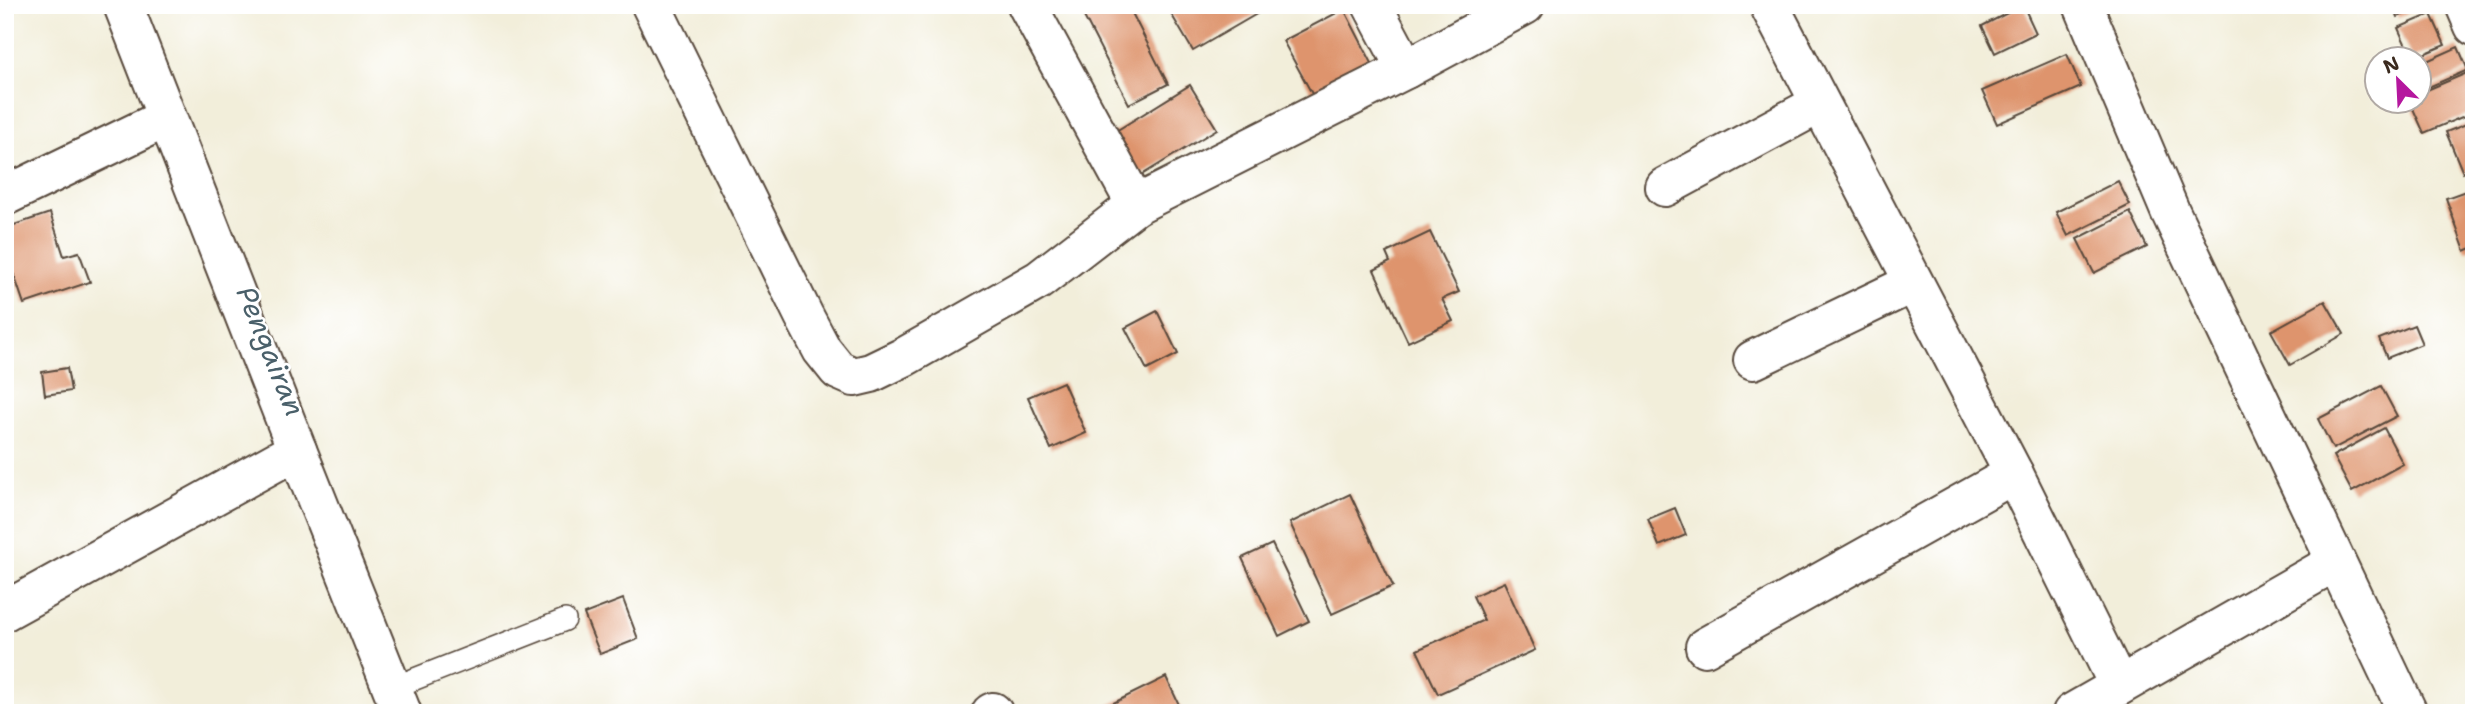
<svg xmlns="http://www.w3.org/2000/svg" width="2479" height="718" font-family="'Shantell Sans',sans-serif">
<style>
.building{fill:#de946d}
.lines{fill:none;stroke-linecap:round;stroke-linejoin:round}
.lane-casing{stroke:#56473a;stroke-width:24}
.street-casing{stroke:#56473a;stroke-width:42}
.lane{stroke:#fff;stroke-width:21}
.street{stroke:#fff;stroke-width:38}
.labels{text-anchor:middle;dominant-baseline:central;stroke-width:5;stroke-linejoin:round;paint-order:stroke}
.water-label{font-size:28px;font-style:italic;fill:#4a606a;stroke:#fff}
</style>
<rect width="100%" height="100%" fill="#fff"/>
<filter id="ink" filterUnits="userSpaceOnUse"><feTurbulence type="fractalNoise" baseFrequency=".0143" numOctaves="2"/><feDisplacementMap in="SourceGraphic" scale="14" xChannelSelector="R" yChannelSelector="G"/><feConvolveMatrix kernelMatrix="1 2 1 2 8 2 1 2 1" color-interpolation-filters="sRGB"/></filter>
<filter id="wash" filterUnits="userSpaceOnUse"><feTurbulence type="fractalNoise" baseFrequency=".00686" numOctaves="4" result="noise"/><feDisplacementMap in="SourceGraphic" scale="28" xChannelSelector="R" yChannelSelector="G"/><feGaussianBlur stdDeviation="1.57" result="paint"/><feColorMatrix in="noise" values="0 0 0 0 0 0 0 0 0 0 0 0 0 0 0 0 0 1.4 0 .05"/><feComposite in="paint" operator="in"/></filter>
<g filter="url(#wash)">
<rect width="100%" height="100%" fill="#f2eeda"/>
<g id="blocks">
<g class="building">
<path d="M1078,5h50l40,79 -39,20z"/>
<path d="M1171,5h101l-79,46 -26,-44z"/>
<path d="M2023,5l13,28 -41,20 -13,-27z"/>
<path d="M2393,5h33l-28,12z"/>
<path d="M1344,9l32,62 -59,32 -34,-62z"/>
<path d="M2431,14l14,31 -33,14 -14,-31z"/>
<path d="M2458,47l10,23 -44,19 -4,-12v-13z"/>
<path d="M2067,54l14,33 -84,37 -15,-33z"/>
<path d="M2474,70v42l-50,21 -14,-31h10v-9z"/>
<path d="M1190,85l27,44 -82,50 -27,-43z"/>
<path d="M2474,121v48l-11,4 -17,-41z"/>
<path d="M2118,181l12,24 -62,31 -12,-24z"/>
<path d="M2474,188v59l-9,4 -19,-53z"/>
<path d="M2130,212l17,35 -53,26 -17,-34z"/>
<path d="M50,213l14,43 15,-4 11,30 -66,22 -19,-56v-20z"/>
<path d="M1430,232l29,60 -17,7 11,22 -45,21 -34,-72 16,-8 -4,-9z"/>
<path d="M2325,301l19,33 -54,31 -19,-34z"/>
<path d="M1157,311l21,43 -31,16 -22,-42z"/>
<path d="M2414,325l8,19 -35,14 -8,-19z"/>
<path d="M67,368l4,23 -26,4 -3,-23z"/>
<path d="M1063,382l23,51 -35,16 -23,-52z"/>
<path d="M2381,386l16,30 -64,33 -15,-30z"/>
<path d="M2384,428l19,36 -51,28 -19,-36z"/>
<path d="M1350,494l43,92 -61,28 -42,-91z"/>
<path d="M1675,508l11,27 -27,11 -11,-27z"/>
<path d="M1272,544l37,77 -30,15 -37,-78z"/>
<path d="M1504,582l31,68 -97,44 -21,-44 67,-30 -11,-24z"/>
<path d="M623,599l15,40 -38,15 -16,-40z"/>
<path d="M1166,677l16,34 -89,2z"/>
</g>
</g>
</g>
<g filter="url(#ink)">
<use href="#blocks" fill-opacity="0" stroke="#56473a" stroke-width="2"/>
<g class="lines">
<defs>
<path id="lane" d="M392,688l173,-68"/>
<g id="street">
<path d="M123,5l174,445 105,263"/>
<path d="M651,5l153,311 18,34 16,20 16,7 17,-4 35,-17 133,-76 97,-75 270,-136 119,-64"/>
<path d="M1027,5l109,200"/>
<path d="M1372,5l34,64"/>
<path d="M1769,5l245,469 105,212"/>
<path d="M2083,5l87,206 238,502"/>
<path d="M2465,5l9,21"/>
<path d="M1665,187l154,-83"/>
<path d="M5,196l161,-78"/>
<path d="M1753,360l160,-77"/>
<path d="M5,611l292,-161"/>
<path d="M1705,647l309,-173"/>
<path d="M991,713l2,-1"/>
<path d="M2072,713l264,-151"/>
</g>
</defs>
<use href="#lane" class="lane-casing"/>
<use href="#street" class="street-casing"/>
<use href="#lane" class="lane"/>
<use href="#street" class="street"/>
</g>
</g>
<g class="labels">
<g class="water-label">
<text transform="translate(271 351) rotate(68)">Pengairan</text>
</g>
</g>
<rect width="2479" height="718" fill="none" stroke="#fff" stroke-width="28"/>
<g transform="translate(2398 80) rotate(336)"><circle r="33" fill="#ffffff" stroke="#b1aaa5" stroke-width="2"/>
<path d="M0-5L12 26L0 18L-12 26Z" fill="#b5179e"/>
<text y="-10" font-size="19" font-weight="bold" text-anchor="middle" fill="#3b2a1e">N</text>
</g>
</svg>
